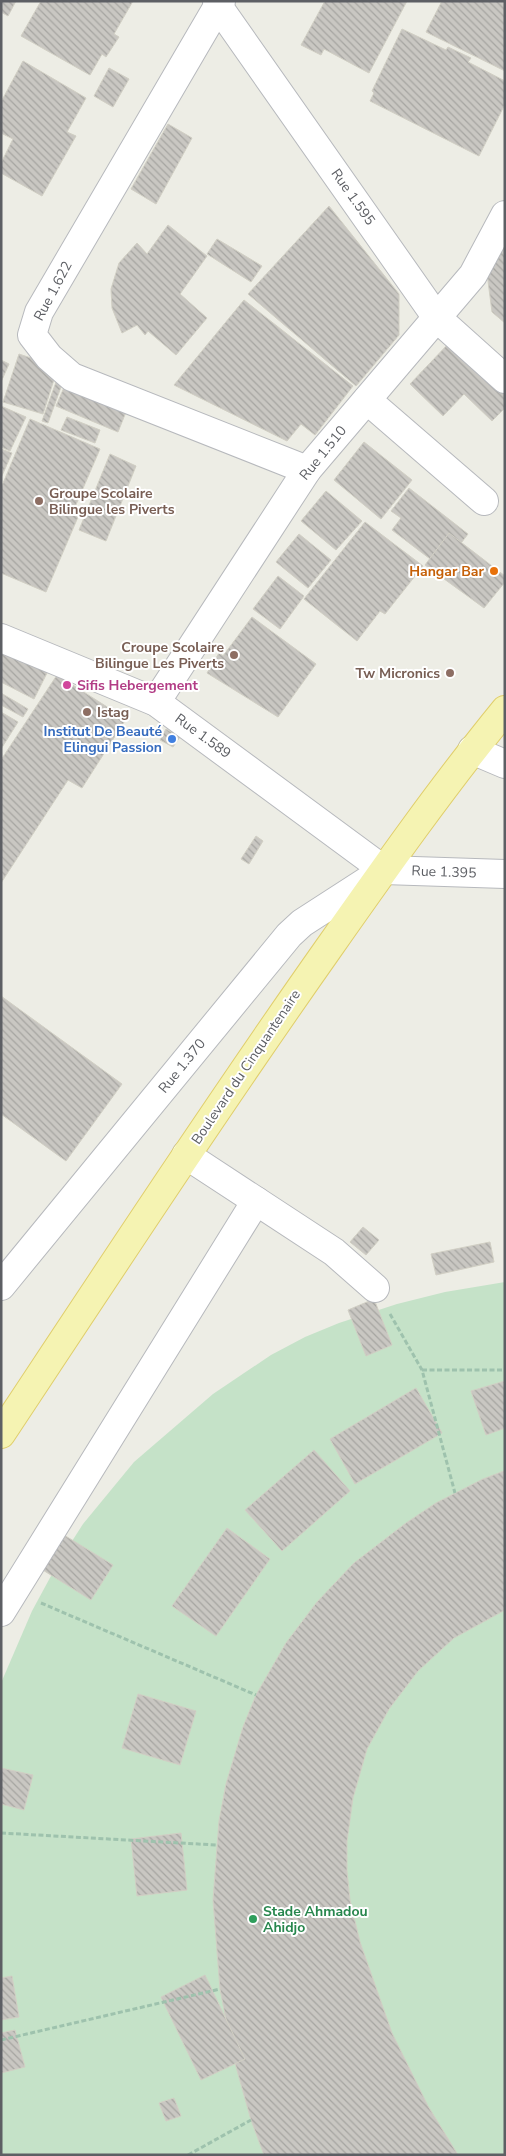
<svg xmlns="http://www.w3.org/2000/svg" width="506" height="2156" font-family="'Nunito Sans',sans-serif">
<style>
.pitch{fill:#c5e2c8}
.building{fill:url(#building-back-hatch);stroke:#d1cfc4}
.lines{fill:none;stroke-linecap:round;stroke-linejoin:round}
.minor-casing{stroke:#b7b9bd;stroke-width:30}
.major-casing{stroke:#e0ce6b;stroke-width:30}
.path{stroke:#9ec2ad;stroke-width:3;stroke-dasharray:5 2.5;stroke-linecap:butt}
.minor{stroke:#fff;stroke-width:28}
.major{stroke:#f5f3b2;stroke-width:28}
.education-dot{fill:#8d6e63;stroke:#fff;stroke-width:2}
.food-dot{fill:#e8710a;stroke:#fff;stroke-width:2}
.hotel-dot{fill:#d1479c;stroke:#fff;stroke-width:2}
.shop-dot{fill:#3f7fe0;stroke:#fff;stroke-width:2}
.leisure-dot{fill:#2e9e5b;stroke:#fff;stroke-width:2}
.labels{text-anchor:middle;dominant-baseline:central;stroke-width:4;stroke-linejoin:round;paint-order:stroke}
.street-label{font-size:14px;fill:#5d5f64;stroke:#fff}
.education-label{font-size:14px;font-weight:bold;fill:#785e54;stroke:#fff;text-anchor:start}
.food-label{font-size:14px;font-weight:bold;fill:#c56008;stroke:#fff;text-anchor:end}
.hotel-label{font-size:14px;font-weight:bold;fill:#b23c85;stroke:#fff;text-anchor:start}
.shop-label{font-size:14px;font-weight:bold;fill:#366cbe;stroke:#fff;text-anchor:end}
.leisure-label{font-size:14px;font-weight:bold;fill:#27864d;stroke:#fff;text-anchor:start}
</style>
<defs>
<pattern id="building-back-hatch" width="6" height="6" patternUnits="userSpaceOnUse" patternTransform="scale(1.25)"><rect width="6" height="6" fill="#c9c7c2"/><path d="M-1 5l2 2M0 0l6 6M5-1l2 2" fill="none" stroke="#a6a5a1"/></pattern>
</defs>
<rect width="100%" height="100%" fill="#edede5"/>
<path class="pitch" d="M505,1282v873h-504v-472l31,-72 26,-48 25,-39 51,-62 79,-68 58,-39 34,-18 34,-14 58,-19 48,-12z"/>
<g class="building">
<path d="M1,1h15l-8,15 -7,-4z"/>
<path d="M41,1h92l-19,33 5,3 -13,20 -4,-3 -12,21 -69,-39z"/>
<path d="M325,1h82l-38,72 -45,-24 -3,6 -20,-10z"/>
<path d="M442,1h63v70l-79,-39z"/>
<path d="M402,29l44,21 2,-3 23,11 -3,4 37,19v23l-26,52 -109,-55 4,-8 -2,-2z"/>
<path d="M23,61l63,37 -19,34 9,4 -34,60 -41,-23v-10l12,-24 -12,-6v-31z"/>
<path d="M109,68l20,11 -16,28 -19,-11z"/>
<path d="M168,124l24,14 -36,66 -25,-15z"/>
<path d="M329,206l70,88v41l-43,51 -108,-92z"/>
<path d="M168,225l39,31 -27,38 27,24 -31,37 -28,-24 -3,4 -8,-10 -15,8 -10,-25 -1,-19 8,-26 18,-20 10,11z"/>
<path d="M505,231v92l-13,-11 -7,-54z"/>
<path d="M217,239l45,27 -11,16 -44,-28z"/>
<path d="M244,300l109,86 -38,49 -14,-11 -14,17 -113,-56z"/>
<path d="M450,342l55,53v13l-13,13 -28,-27 -21,22 -33,-32z"/>
<path d="M19,354l39,13 -15,47 -40,-12z"/>
<path d="M1,360l8,4 -8,18z"/>
<path d="M60,371l6,2 -18,50 -6,-2z"/>
<path d="M69,376l61,26 -12,30 -62,-26z"/>
<path d="M1,406l25,11 -16,34 -9,-4z"/>
<path d="M67,417l33,13 -5,13 -34,-13z"/>
<path d="M30,419l70,30 -28,65 6,3 -32,75 -45,-19v-85z"/>
<path d="M364,442l48,38 -31,39 -47,-39z"/>
<path d="M1,449l11,4 -11,25z"/>
<path d="M110,454l26,12 -30,75 -27,-11z"/>
<path d="M409,488l59,46 -26,34 -50,-38 9,-12 -10,-7z"/>
<path d="M326,491l36,30 -26,29 -35,-29z"/>
<path d="M365,522l58,44 -38,48 -5,-3 -23,30 -53,-42z"/>
<path d="M449,533l56,43v6l-21,26 -59,-43z"/>
<path d="M299,534l32,26 -23,28 -32,-26z"/>
<path d="M278,576l26,20 -24,33 -27,-20z"/>
<path d="M252,617l64,47 -38,53 -71,-44 12,-20 4,3z"/>
<path d="M1,640l50,25 -17,34 -33,-17z"/>
<path d="M57,675l69,44 -44,69 -14,-8 -67,103v-123z"/>
<path d="M1,693l27,16 -5,8 -22,-12z"/>
<path d="M1,712l17,10 -17,27z"/>
<path d="M166,729l14,8 -7,10 -13,-7z"/>
<path d="M256,836l7,5 -14,23 -8,-5z"/>
<path d="M1,996l121,88 -56,77 -65,-47z"/>
<path d="M363,1227l16,13 -13,15 -16,-13z"/>
<path d="M490,1242l4,20 -58,13 -5,-21z"/>
<path d="M374,1299l18,46 -26,11 -18,-46z"/>
<path d="M505,1381v47l-19,7 -15,-44z"/>
<path d="M416,1388l26,45 -87,51 -25,-45z"/>
<path d="M314,1450l36,41 -68,60 -37,-41z"/>
<path d="M504,1471l1,139 -51,28 -36,33 -29,38 -22,40 -14,49 -6,43v30l3,29 10,42 32,91 36,73 30,49h-194l-13,-35 -18,-64 -13,-67 -7,-89 6,-79 7,-37 17,-57 13,-32 30,-52 31,-41 37,-39 52,-40 30,-20 47,-24z"/>
<path d="M227,1528l43,31 -54,77 -44,-30z"/>
<path d="M59,1532l54,33 -22,35 -53,-33z"/>
<path d="M138,1694l58,17 -16,54 -58,-17z"/>
<path d="M1,1768l32,7 -9,35 -23,-6z"/>
<path d="M181,1833l6,57 -50,6 -6,-57z"/>
<path d="M205,1975l40,84 -44,21 -40,-83z"/>
<path d="M12,1976l7,41 -18,3v-42z"/>
<path d="M15,2030l10,37 -24,6v-40z"/>
<path d="M174,2098l7,18 -15,5 -7,-18z"/>
</g>
<g class="lines">
<defs>
<g id="minor">
<path d="M217,1l1,5 219,312 68,61"/>
<path d="M221,1l-182,311 -7,23 17,22 23,20 235,93"/>
<path d="M367,400l117,101"/>
<path d="M1,638l155,64 228,168"/>
<path d="M156,702l151,-232 166,-195 32,-60"/>
<path d="M472,750l33,14"/>
<path d="M384,870l121,4"/>
<path d="M186,1155l148,97 41,36"/>
<path d="M1,1286l288,-351 13,-12 82,-53"/>
<path d="M1,1612l255,-411"/>
</g>
<path id="major" d="M1,1434c108,-163 215,-326 327,-485 57,-81 114,-162 177,-239"/>
</defs>
<use href="#minor" class="minor-casing"/>
<use href="#major" class="major-casing"/>
<g class="path">
<path d="M390,1314l32,56 33,123"/>
<path d="M422,1370h83"/>
<path d="M41,1603l215,92"/>
<path d="M1,1833l215,12"/>
<path d="M1,2040l219,-51"/>
<path d="M188,2155l63,-35"/>
</g>
<use href="#minor" class="minor"/>
<use href="#major" class="major"/>
</g>
<g class="education-dot">
<circle cx="39" cy="501" r="5"/>
<circle cx="234" cy="655" r="5"/>
<circle cx="450" cy="673" r="5"/>
<circle cx="87" cy="712" r="5"/>
</g>
<circle class="food-dot" cx="494" cy="571" r="5"/>
<circle class="hotel-dot" cx="67" cy="685" r="5"/>
<circle class="shop-dot" cx="172" cy="739" r="5"/>
<circle class="leisure-dot" cx="253" cy="1919" r="5"/>
<g class="labels">
<g class="street-label">
<text transform="translate(353 197) rotate(55)">Rue 1.595</text>
<text transform="translate(53 291) rotate(-62)">Rue 1.622</text>
<text transform="translate(323 453) rotate(-51)">Rue 1.510</text>
<text transform="translate(203 736) rotate(36)">Rue 1.589</text>
<text transform="translate(444 872) rotate(2)">Rue 1.395</text>
<text transform="translate(182 1066) rotate(-51)">Rue 1.370</text>
<text transform="translate(246 1067) rotate(-56)">Boulevard du Cinquantenaire</text>
</g>
<g class="education-label">
<text x="49" y="493">Groupe Scolaire<tspan x="49" dy="16">Bilingue les Piverts</tspan></text>
<text x="224" y="647" text-anchor="end">Croupe Scolaire<tspan x="224" dy="16">Bilingue Les Piverts</tspan></text>
<text x="440" y="673" text-anchor="end">Tw Micronics</text>
<text x="97" y="712">Istag</text>
</g>
<g class="food-label">
<text x="484" y="571">Hangar Bar</text>
</g>
<g class="hotel-label">
<text x="77" y="685">Sifis Hebergement</text>
</g>
<g class="shop-label">
<text x="162" y="731">Institut De Beauté<tspan x="162" dy="16">Elingui Passion</tspan></text>
</g>
<g class="leisure-label">
<text x="263" y="1911">Stade Ahmadou<tspan x="263" dy="16">Ahidjo</tspan></text>
</g>
</g>
<rect width="506" height="2156" fill="none" stroke="#5d5f64" stroke-width="5"/>
</svg>
